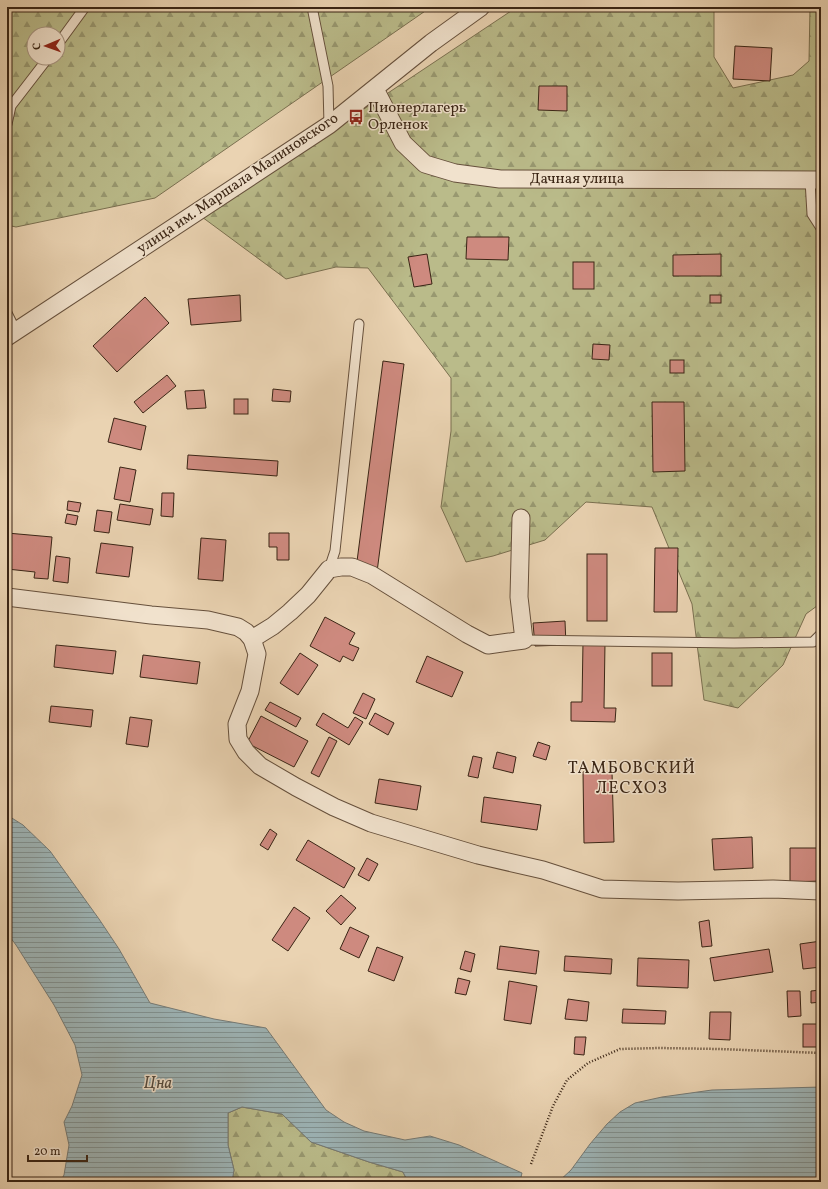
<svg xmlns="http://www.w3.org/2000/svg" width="828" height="1189" font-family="Vollkorn,serif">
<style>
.forest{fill:url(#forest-firs);stroke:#7a7050;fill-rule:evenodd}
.water{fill:url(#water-rules);stroke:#757b77}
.building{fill:#ce8a7f;stroke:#3a2515}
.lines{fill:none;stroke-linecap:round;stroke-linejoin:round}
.service-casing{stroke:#66503c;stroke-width:11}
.minor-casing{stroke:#66503c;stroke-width:19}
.path{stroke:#3a2515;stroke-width:2.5;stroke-dasharray:1 2;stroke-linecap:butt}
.service{stroke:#f1e2cd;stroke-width:9}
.minor{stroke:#f1e2cd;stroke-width:17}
.labels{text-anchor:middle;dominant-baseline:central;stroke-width:3;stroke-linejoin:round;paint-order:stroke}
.poi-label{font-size:15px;fill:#3a2515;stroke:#f1e2cd;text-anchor:start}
.street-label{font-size:15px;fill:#3a2515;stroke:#f1e2cd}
.water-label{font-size:16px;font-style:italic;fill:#53493e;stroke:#f1e2cd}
.quarter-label{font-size:17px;letter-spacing:1px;fill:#3a2515;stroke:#f1e2cd}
</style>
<defs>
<pattern id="forest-firs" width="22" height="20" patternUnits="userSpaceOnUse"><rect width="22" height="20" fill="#babb8a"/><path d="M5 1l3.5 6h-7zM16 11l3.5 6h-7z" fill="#989870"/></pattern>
<pattern id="water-rules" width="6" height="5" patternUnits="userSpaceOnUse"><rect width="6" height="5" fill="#9db5b8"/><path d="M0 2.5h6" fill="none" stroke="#819394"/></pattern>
</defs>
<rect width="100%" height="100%" fill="#ead3b2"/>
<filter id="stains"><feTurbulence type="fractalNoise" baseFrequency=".005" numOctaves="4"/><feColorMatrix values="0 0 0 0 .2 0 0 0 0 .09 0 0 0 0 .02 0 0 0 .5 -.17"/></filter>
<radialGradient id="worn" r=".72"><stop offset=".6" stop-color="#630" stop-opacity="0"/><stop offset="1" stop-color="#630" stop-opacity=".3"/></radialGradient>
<g class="forest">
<path d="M7,7h424l-276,191 -139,29 -9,-2zM34,34h24v24h-24z"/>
<path d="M517,7h197v50l19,31 60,-13 16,-14 1,-54h11v596l-15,11 -23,51 -45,43 -34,-8 -12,-96 -40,-97 -66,-5 -41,38 -52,16 -27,6 -25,-55 10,-76v-53l-83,-110 -32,-1 -50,12 -84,-62z"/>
<path d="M242,1107l40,7 29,28 58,20 34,10 5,10h-176l2,-12 -6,-25v-32z"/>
</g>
<g class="water">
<path d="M7,815l16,10 27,26 49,68 20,30 31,54 64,16 52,9 60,82 18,12 20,9 41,9 25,-4 29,9 63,28 -2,8 2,1h-114l-5,-10 -34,-10 -58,-20 -29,-28 -40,-7 -14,6v32l6,25 -2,12h-172l4,-7 5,-30 -5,-23 8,-16 10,-31 -7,-30 -21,-40 -38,-60 -9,-12z"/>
<path d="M821,1087v95h-263l13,-12 19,-26 17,-20 13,-12 15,-9 27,-6 50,-7z"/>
</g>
<g class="building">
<path d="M735,46l37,2 -2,33 -37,-2z"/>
<path d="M539,86h28v25l-29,-1z"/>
<path d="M467,237h42l-1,23 -42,-1z"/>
<path d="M427,254l5,30 -18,3 -6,-30z"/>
<path d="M721,254v22h-48v-21z"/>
<rect x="573" y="262" width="21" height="27"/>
<path d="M240,295l1,26 -50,4 -3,-26z"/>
<rect x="710" y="295" width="11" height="8"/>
<path d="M145,297l24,26 -52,49 -24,-26z"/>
<path d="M593,344l17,1 -1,15 -17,-1z"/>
<rect x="670" y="360" width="14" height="13"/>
<path d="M383,361l21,3 -27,208 -21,-3z"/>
<path d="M167,375l9,11 -33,27 -9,-11z"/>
<path d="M273,389l18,2 -1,11 -18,-1z"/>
<path d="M204,390l2,18 -19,1 -2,-18z"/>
<rect x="234" y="399" width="14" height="15"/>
<path d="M652,402h32l1,69 -32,1z"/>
<path d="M114,418l32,8 -5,24 -33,-8z"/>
<path d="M188,455l90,6 -1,15 -90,-7z"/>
<path d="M120,467l16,3 -6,32 -16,-3z"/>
<path d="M162,493h12l-1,24 -12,-1z"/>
<path d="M68,501l13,2 -2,9 -12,-2z"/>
<path d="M120,504l33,5 -3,16 -33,-5z"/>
<path d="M97,510l15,2 -3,21 -15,-2z"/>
<path d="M67,514l11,2 -2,9 -11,-2z"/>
<path d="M7,533l45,4 -4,42 -14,-1 1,-6 -28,-3z"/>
<path d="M269,533h20v27h-12v-13h-8z"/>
<path d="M201,538l25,2 -3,41 -25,-2z"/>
<path d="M101,543l32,4 -4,30 -33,-4z"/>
<path d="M655,548h23l-1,64h-23z"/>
<rect x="587" y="554" width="20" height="67"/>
<path d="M56,556l14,2 -2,25 -15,-2z"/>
<path d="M325,617l30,16 -6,11 10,4 -6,13 -10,-5 -3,6 -30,-16z"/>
<path d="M565,621l1,24 -31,1 -2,-23z"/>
<path d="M583,642l22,1 -1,65h12l-1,14 -44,-1v-19h11z"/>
<path d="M56,645l60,6 -3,23 -59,-7z"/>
<path d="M300,653l18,12 -20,30 -18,-12z"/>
<rect x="652" y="653" width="20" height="33"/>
<path d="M143,655l57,7 -3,22 -57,-7z"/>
<path d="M427,656l36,16 -11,25 -36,-15z"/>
<path d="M363,693l12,6 -9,20 -13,-6z"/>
<path d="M270,702l31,16 -5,9 -31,-17z"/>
<path d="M51,706l42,4 -2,17 -42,-5z"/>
<path d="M323,713l25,15 7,-11 8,5 -14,23 -33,-20z"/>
<path d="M375,713l19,10 -6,12 -19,-11z"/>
<path d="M261,716l47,25 -14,26 -47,-24z"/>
<path d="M130,717l22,3 -4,27 -22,-3z"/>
<path d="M329,737l8,4 -18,36 -8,-4z"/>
<path d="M538,742l12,4 -4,14 -13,-4z"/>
<path d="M497,752l19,5 -3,16 -20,-5z"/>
<path d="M473,756l9,2 -4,20 -10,-2z"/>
<path d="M583,772h29l2,70 -30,1z"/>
<path d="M379,779l42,7 -4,24 -42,-7z"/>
<path d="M484,797l57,8 -4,25 -56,-8z"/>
<path d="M270,829l7,5 -9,16 -8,-5z"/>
<path d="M752,837l1,31 -39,2 -2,-31z"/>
<path d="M308,840l47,28 -11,20 -48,-28z"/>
<path d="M790,848h31v33l-31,1z"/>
<path d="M367,858l11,6 -9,17 -11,-6z"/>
<path d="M341,895l15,13 -15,17 -15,-14z"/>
<path d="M294,907l16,11 -22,33 -16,-11z"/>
<path d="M709,920l3,26 -10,1 -3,-25z"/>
<path d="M350,927l19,9 -10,22 -19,-9z"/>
<path d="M821,941v26l-18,2 -3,-25z"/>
<path d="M500,946l39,5 -3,23 -39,-5z"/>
<path d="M377,947l26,10 -9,24 -26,-10z"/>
<path d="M769,949l4,23 -59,9 -4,-23z"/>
<path d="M465,951l10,3 -4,18 -11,-3z"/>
<path d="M565,956l47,3 -1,15 -47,-3z"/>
<path d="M638,958l51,2 -1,28 -51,-2z"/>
<path d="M458,978l12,3 -4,14 -11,-2z"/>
<path d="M509,981l28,5 -6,38 -27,-4z"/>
<path d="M821,990v12l-10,1v-12z"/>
<path d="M787,991h13l1,25 -13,1z"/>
<path d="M568,999l21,3 -2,19 -22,-2z"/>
<path d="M623,1009l43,2 -1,13 -43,-1z"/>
<path d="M710,1012h21l-1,28 -21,-1z"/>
<rect x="803" y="1024" width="18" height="23"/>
<path d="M575,1037h11l-2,18 -10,-1z"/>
</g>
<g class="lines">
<defs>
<g id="service">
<path d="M312,7l16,79 1,39"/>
<path d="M58,44l27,-37"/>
<path d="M7,124l4,-18 37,-48"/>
<path d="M810,180l2,34 9,14"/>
<path d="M7,313l9,18"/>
<path d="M329,569l6,-18 24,-227"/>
<path d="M524,640l210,3 79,-1 8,-8"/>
</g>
<g id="minor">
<path d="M375,89l28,54 22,21 30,9 45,6 321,1"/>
<path d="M7,337l322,-212 102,-82 50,-36"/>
<path d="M7,597l144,18 57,5 30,7 8,5 6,7 5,15 -7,37 -13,33 1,15 8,13 14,14 36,21 38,20 37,16 107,32 65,15 59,19 76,2 95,-2 48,2"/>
<path d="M252,639l21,-13 17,-14 18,-17 21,-26 12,-2h11l20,8 95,59 21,11 36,-5 -5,-43 2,-79"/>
</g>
</defs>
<use href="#service" class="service-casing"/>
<use href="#minor" class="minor-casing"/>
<path class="path" d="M531,1164l22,-58 14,-26 21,-17 32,-14 39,-1 60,1 102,4"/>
<use href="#service" class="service"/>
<use href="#minor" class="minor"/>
</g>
<defs>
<symbol id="bus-bare" viewBox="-9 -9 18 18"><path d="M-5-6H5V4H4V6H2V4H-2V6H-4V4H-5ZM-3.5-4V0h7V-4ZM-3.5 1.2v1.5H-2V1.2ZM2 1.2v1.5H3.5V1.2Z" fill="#8f2418" stroke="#f1e2cd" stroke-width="2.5" paint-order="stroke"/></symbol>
</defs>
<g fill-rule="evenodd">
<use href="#bus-bare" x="345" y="106" width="22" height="22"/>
</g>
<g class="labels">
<g class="poi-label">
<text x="368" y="108">Пионерлагерь<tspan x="368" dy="17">Орленок</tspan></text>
</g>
<g class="street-label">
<text x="577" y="179">Дачная улица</text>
<text transform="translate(238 184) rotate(-34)">улица им. Маршала Малиновского</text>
</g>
<g class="water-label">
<text x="158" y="1084">Цна</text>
</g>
<g class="quarter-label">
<text x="632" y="768">ТАМБОВСКИЙ<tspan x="632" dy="20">ЛЕСХОЗ</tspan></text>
</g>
</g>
<rect width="828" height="1189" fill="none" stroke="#ead3b2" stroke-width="24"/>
<rect x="8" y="8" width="812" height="1173" fill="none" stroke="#3a2515" stroke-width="2"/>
<rect x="12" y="12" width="804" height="1165" fill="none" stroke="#3a2515"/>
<g transform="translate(46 46) rotate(268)"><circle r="19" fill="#f1e2cd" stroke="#a89683"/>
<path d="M0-3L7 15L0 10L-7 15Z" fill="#8f2418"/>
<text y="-6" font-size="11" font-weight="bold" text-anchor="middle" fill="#3a2515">С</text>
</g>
<path d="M28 1155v6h59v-6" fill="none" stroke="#3a2515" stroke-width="2"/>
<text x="34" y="1155" font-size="12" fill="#3a2515" stroke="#f1e2cd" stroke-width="3" paint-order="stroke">20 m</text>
<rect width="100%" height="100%" filter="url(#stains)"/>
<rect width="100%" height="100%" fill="url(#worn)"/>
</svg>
